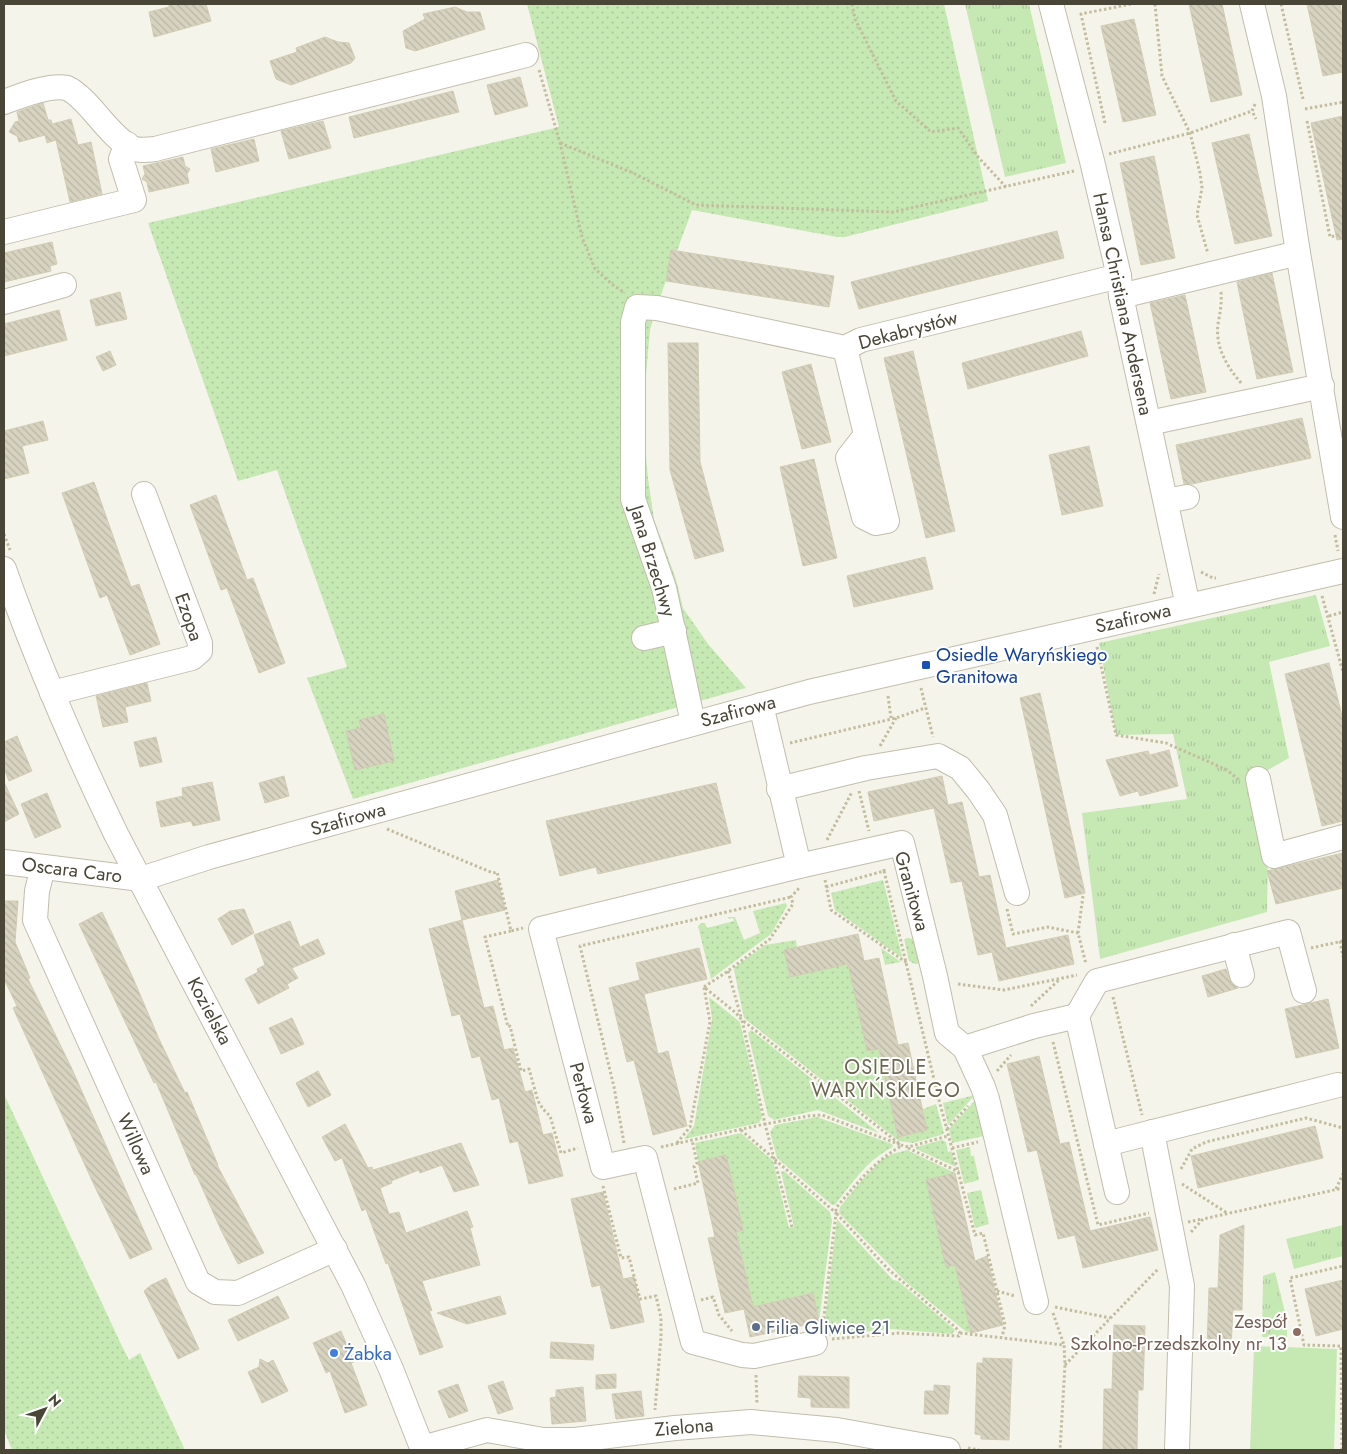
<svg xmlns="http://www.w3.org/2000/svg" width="1347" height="1454" font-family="Jost,sans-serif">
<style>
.grass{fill:url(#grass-dots)}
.park{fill:url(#park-tufts)}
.garden{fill:#c6e9b4}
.building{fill:url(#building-back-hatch);stroke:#d2ccb3}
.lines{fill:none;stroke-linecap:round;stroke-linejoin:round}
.minor-casing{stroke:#c1bead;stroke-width:26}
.path{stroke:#c3bd9e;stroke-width:3;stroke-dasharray:2.5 2.5;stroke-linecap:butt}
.minor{stroke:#fff;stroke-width:24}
.transit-dot{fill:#1a4fb4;stroke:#fff;stroke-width:2}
.service-dot{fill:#5c6f8a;stroke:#fff;stroke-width:2}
.education-dot{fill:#8d6e63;stroke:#fff;stroke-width:2}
.shop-dot{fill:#3f7fe0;stroke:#fff;stroke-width:2}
.labels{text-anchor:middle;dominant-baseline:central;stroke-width:4;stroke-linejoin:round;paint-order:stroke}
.street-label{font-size:19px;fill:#494638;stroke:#fff}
.transit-label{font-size:19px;fill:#164399;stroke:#fff;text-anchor:start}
.education-label{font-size:19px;fill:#785e54;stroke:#fff;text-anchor:end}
.service-label{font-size:19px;fill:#4e5e75;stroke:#fff;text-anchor:start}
.shop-label{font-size:19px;fill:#366cbe;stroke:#fff;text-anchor:start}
.neighbourhood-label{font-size:20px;letter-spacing:1px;fill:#6c674f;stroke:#fff}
</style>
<defs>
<pattern id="grass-dots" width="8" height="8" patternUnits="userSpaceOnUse" patternTransform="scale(1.25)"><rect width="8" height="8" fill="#c6e9b4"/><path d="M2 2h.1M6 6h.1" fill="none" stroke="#acc99c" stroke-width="1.8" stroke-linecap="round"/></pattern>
<pattern id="park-tufts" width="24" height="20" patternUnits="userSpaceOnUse" patternTransform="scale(1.25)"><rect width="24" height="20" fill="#c6e9b4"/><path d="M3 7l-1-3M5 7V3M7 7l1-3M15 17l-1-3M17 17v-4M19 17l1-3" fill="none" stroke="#acc99c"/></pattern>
<pattern id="building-back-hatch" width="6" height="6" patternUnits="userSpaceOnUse" patternTransform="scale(1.25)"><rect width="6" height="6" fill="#d7d3c0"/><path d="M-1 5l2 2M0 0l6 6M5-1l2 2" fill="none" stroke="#bab6a6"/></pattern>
</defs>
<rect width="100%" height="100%" fill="#f5f4eb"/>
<g class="grass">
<path d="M527,4h417l44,197 -143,36h-8l-145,-27 -36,98 -6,22 -5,57 -1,46 4,45 6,41 22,60 7,29 25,36 38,44 -393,111 -46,-121 40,-11 -70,-197 -39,11 -90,-258 411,-96z"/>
<path d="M883,880l19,76 -1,1 -66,-47 -4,-17z"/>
<path d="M786,903l1,3 -16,28 -60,45 -13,-53 3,-3h4l2,5 27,-7 -1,-3 -4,1 -1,-2h7l9,23 16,-7 -7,-22z"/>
<path d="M910,938l4,2 8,23 -7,1 -6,-3 -5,-22z"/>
<path d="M796,940l1,8 -7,29 58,-13 19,87 12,-2 19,87 29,-6 -4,-21 13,-5 8,29 -3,2 -28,8 -14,-2 -155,-123 -10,-48 1,-3 30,-22z"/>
<path d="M881,948l20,14 -16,3z"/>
<path d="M709,997l31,25 22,95 -3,6 -75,16 10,-13 18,-107z"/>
<path d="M751,1030l128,103 -61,-23 -44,10 -6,-4 -20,-83z"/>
<path d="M4,1094l117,250 8,16 11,-7 45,97h-173l-8,-20z"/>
<path d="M975,1095l-27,30 -5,-22z"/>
<path d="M979,1096l9,39 -36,8 -3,-14z"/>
<path d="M817,1117l75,27 1,3c-25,12 -41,36 -58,58h-3l-55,-47 -7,-26 5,-7z"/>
<path d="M741,1133l32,28 16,67 5,-1 -13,-55 3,-1 46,41 2,8 -13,102 -6,-29 -60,14 -17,-75 7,-2 -17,-74 -28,6 -3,-19z"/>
<path d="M942,1140l4,2 2,10 3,-1 5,16 -40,-18v-2z"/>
<path d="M970,1147l1,9h3l5,24 -15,4 -8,-34z"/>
<path d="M907,1150l48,23 -29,7 20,87 9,-2 16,68 -6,-2 -59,-49 -67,-69 1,-6 21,-26 21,-22 10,-5z"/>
<path d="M981,1190l8,34 -14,4 -8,-35z"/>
<path d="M837,1219l56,61 5,1 57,49 -3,4 -62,-5 -61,7 -4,-16z"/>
</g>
<g class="park">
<path d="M965,4h64l37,159 -61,14z"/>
<path d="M1316,595l14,51 -61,16 20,96 -37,21 16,74 -1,59 -167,47 -18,-146 105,-14 -14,-65 -57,1 -17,-92z"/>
<path d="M1343,1225v31l-49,13 -8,-30z"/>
<path d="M1275,1272l12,48v18l-25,-1 1,-61z"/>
</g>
<path class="garden" d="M1254,1346l83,3 -3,101h-84z"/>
<g class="building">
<path d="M169,4h37l5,17 -57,16 -5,-25 20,-5z"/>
<path d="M1189,4h33l20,91 -31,7z"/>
<path d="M1307,4h33l3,16v52l-20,4z"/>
<path d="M455,7l12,5h13l5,17 -70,22 -9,-3 -3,-17 22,-12 -2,-5z"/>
<path d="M1134,19l22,96 -33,7 -22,-96z"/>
<path d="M325,37l13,5 11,1 6,15 -4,5 -60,22 -15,-6 -6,-18 27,-9 -1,-4z"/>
<path d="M520,77l8,29 -33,9 -8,-30z"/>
<path d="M453,91l6,21 -105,26 -5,-21z"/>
<path d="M43,103l5,17h3l1,4 19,-5 7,26 13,-3 11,52 -32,8 -14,-62 -9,3 -2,-8 -26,7 -2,-6 -8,-4 6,-10 4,-1 -2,-9z"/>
<path d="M1343,116v123l-6,1 -26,-117z"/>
<path d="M323,121l8,27 -42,11 -8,-28z"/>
<path d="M1249,134l23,102 -37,8 -23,-101z"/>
<path d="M254,139l5,22 -43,11 -5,-23z"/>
<path d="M1154,156l21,102 -34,7 -21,-102z"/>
<path d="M183,157l2,9 5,3 -3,5 2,9 -40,9 -2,-10 -5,-3 3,-5 -2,-8z"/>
<path d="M1057,231l7,27 -205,51 -8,-27z"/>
<path d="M52,242l5,22 -7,2 1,5 -47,11v-29z"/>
<path d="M671,250l163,26 -5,31 -163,-26z"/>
<path d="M1272,273l21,99 -36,7 -20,-97z"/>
<path d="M120,292l7,27 -31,7 -6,-26z"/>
<path d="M1185,295l21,97 -35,7 -21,-96z"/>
<path d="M59,310l8,30 -63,16v-32z"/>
<path d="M1081,331l7,25 -120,33 -6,-26z"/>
<path d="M668,343h30l2,119 24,89 -29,8 -25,-89z"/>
<path d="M110,351l6,14 -13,6 -7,-14z"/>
<path d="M913,351l42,180 -29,7 -42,-180z"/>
<path d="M811,364l20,78 -29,7 -20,-77z"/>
<path d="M1302,418l9,40 -119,26h-8l-8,-39z"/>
<path d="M43,421l5,19 -26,6 7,27 -25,6v-48z"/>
<path d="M1089,446l14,60 -41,9 -13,-60z"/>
<path d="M814,459l23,99 -34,8 -23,-99z"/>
<path d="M94,482l37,105 8,-3 21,60 -30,11 -23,-60 -7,3 -38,-105z"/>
<path d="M216,495l31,85 6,-2 32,85 -26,10 -32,-85 -6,2 -31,-85z"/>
<path d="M925,557l8,32 -79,18 -7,-31z"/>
<path d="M1329,663l14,57v101l-21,5 -37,-152z"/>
<path d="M147,683l4,18 -26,6 3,15 -25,5 -7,-31z"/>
<path d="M1040,693l45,200 -20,5 -45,-200z"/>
<path d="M384,714l10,47 -39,9 -9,-39 15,-3 -2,-8z"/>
<path d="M17,736l15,35 -23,10 -5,-12v-27z"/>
<path d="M156,737l6,25 -22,5 -6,-25z"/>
<path d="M1169,750l9,36 -38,10 -2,-5 -18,5 -14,-36 42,-9 2,4z"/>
<path d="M284,776l5,20 -24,7 -6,-20z"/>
<path d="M942,776l6,29 14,-3 17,75 11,-2 16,73 62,-13 6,29 -75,17 -7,-29 -14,3 -16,-74 -11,2 -17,-75 -60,13 -6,-29z"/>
<path d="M4,782l15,32 -15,8z"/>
<path d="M212,782l8,38 -27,6 -2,-5 -30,6 -5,-25 27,-6 -1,-8z"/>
<path d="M716,783l15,60 -133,31 -2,-7 -36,9 -14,-55z"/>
<path d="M47,793l14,34 -26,11 -14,-34z"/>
<path d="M1343,853v35l-67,16 -9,-33z"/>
<path d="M498,880l7,30 -43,10 -7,-29z"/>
<path d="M4,901h14l-3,41 15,36 -2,1 43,88 81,182 -22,10 -35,-72 -82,-179 4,-2 -13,-27z"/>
<path d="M244,909l10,24 -22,12 -14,-26 12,-8z"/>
<path d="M102,912l31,66 26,61 26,54 2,-1 31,73h-1l47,88 -26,11 -17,-34 -25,-56 -1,1 -39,-93 -2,1 -75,-159z"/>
<path d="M462,920l22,88 9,-2 11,44 9,-2 12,44 7,-2 11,45 9,-2 11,43 -34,8 -11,-43 -8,2 -11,-45 -7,2 -12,-44 -8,2 -12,-44 -8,2 -23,-87z"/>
<path d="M290,921l10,26 18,-8 7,15 -33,14 6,10 -11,6 2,4 -31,16 -13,-25 13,-7 -1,-3 8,-4 -11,-30z"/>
<path d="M858,934l6,27 15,-3 19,87 10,-2 19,87 -29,7 -19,-88 -12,2 -19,-87 -58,13 -6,-27z"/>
<path d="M699,948l8,31 -63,15 14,60 10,-3 19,75 -34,9 -19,-75 -7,2 -18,-74 31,-8 -4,-17z"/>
<path d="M1226,969l6,15 6,4 -30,9 -6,-21z"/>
<path d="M1328,999l11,49 -43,10 -11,-49z"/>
<path d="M292,1018l12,26 -23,10 -12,-26z"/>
<path d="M1039,1056l21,88 9,-2 21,89 60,-14 8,33 -75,18 -8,-33 -17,4 -21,-89 -9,2 -21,-88z"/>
<path d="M318,1071l13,24 -23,12 -12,-24z"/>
<path d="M345,1124l23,44 4,-1 1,3 88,-27 18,42 -25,7 -12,-27 -22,8 -1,-3 -28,11 1,2 -12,5 9,26 10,-2 7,21 61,-22 6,16 -3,1 10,37 -58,16 10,30 -3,-1 14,37 -23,8 -32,-92 -2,1 -20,-55 -4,2 -20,-53 -7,3 -13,-24z"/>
<path d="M1315,1126l8,32 -125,30 -7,-32z"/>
<path d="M726,1155l17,75 -7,2 17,75 60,-14 6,29 -69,15 -6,-28 -19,4 -17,-75 7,-1 -17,-75z"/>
<path d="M955,1173l20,88 12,-5 16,69 -32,8 -16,-68 -9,2 -20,-87z"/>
<path d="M603,1192l20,87 11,-2 10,45 -33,7 -11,-44 -8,2 -21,-88z"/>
<path d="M1244,1225l-2,85h-9l-2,38h-24l2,-60h9l2,-53z"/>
<path d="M166,1278l33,71 -21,10 -34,-68 7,-6z"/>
<path d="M1343,1280v49l-27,7 -11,-47z"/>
<path d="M278,1296l11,22 -51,23 -10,-21z"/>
<path d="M500,1296l6,18 -39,10 -30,-11z"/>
<path d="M1114,1325l31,1 -2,64h-5l-1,60h-34l1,-61h8z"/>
<path d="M341,1331l13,31 -3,1 16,42 -22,8 -15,-42 -4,2 -13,-30z"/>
<path d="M551,1342l43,3 -1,15 -43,-2z"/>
<path d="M983,1358l29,1 -3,81 -28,-1v-4l-6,-1 2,-71h6z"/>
<path d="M260,1359l8,4 5,-3 15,31 -26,12 -14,-31 11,-5z"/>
<path d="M616,1374v14l-20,1v-14z"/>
<path d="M799,1376l50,1v31l-38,-1v-9l-13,-1z"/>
<path d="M503,1381l10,28 -15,5 -10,-28z"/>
<path d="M458,1384l10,27 -19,7 -11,-27z"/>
<path d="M934,1385l16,1 -2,28h-24l1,-23h9z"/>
<path d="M583,1387l3,34 -34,3 -2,-26 6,-1v-7z"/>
<path d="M641,1391l3,25 -28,3 -4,-25z"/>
</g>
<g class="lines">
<defs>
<g id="minor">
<path d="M1051,4l41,157 27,115 2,20 67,310"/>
<path d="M1252,4l22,92 24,157 45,264"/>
<path d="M4,102c16,-6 46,-18 63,-14 7,3 13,9 18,14 14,14 30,38 47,46 7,3 15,2 23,1l371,-94"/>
<path d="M4,232l130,-32 -13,-41 6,-15"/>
<path d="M1121,296l177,-43"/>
<path d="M4,302l60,-17"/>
<path d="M845,348l42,173 -11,2 -12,-6 -16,-59 18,-23"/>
<path d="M1149,423l173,-37"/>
<path d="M1166,501l21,-4"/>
<path d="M4,569c32,90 70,178 112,265l237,451 38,84 32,81"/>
<path d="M644,638l30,-7"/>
<path d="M52,693l140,-35 8,-7v-8l-56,-149"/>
<path d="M761,705l38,161 103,-23 33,133 12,57 18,15 69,-22 43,-10 40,176"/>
<path d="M693,723l-29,-135 -31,-89v-177l4,-15 20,1 188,40 16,-8 258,-64"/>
<path d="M1258,779l16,77 69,-19"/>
<path d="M779,789l87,-21 72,-12 22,12 18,22 17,25 22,78"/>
<path d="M4,862l137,17 68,-22 600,-165 534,-121"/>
<path d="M799,866l-258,63 62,238 42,-9 48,184 49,13 12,1 61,-13"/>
<path d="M43,867l-6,24 -2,29 163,362 17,10 23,1 97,-44"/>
<path d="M1234,945l8,30"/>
<path d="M1077,1016l20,-35 191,-49 16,59"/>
<path d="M965,1048l18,39 4,12 49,203"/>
<path d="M1152,1132l30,154 -5,164"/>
<path d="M1106,1144l232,-59"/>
<path d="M422,1448l65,-18 56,10h32l100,-12 76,-6 86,8 111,20"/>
</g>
</defs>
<use href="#minor" class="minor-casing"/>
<g class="path">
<path d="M852,4l3,15 41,82 35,31 27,-4 20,29 28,30"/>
<path d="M1155,4l7,72 28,57 10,40 2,15 -5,27 11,39"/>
<path d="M1281,4l22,95"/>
<path d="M539,70l21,73 22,94 13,32 18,16 12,8"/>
<path d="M1255,104l-3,7 4,8"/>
<path d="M1305,109l38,-7"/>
<path d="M1307,121l23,116 13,-3"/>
<path d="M1105,123l-24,-109 50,-10"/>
<path d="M560,143l73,30 63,32 197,7 181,-41"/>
<path d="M1109,154l81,-21 62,-22"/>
<path d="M1221,292c1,11 -1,21 -3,32 -3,23 9,43 24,60"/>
<path d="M4,534l6,16"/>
<path d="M1335,535l3,16"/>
<path d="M1201,572l12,6h3"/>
<path d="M1154,594l5,-20"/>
<path d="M1322,596l21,76"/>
<path d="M1329,616l14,-4"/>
<path d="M1097,647l19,88 50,8 61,27 12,10"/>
<path d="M921,688l12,49"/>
<path d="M888,696l3,22"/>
<path d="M790,743l106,-25 29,-10"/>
<path d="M880,746l16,-28"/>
<path d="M859,791l10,40"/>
<path d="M387,829l106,44 4,-1 14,59 12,-3"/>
<path d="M827,840l25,-48"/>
<path d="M884,871l55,229 36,135 8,-2 22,92 -3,12"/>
<path d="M825,880l6,30 76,53"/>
<path d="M826,887l58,-16v-2"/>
<path d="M1083,896l-5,37 8,31"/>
<path d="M1007,909l6,25 35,-7 30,6"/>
<path d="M511,931l-26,6 23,90 2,-1 11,45 8,-2 9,32 5,8 7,7 11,37 17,-5"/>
<path d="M1340,941l3,16"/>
<path d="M1311,948l32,-7"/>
<path d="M728,971l13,46"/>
<path d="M958,984l46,6 73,-15"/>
<path d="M704,987l24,-16 42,-32 23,-35 -2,-7 9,-10"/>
<path d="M1113,997l29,118"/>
<path d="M1031,1006l28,-26"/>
<path d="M1053,1042l45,183 51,-12"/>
<path d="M997,1071l14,-16"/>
<path d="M947,1129l21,-23"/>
<path d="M741,1130l95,83 -13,112"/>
<path d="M624,1143l-10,-56 -34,-141 211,-49"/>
<path d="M677,1143l13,-16 20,-105 -6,-35 32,26 6,7"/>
<path d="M661,1147l104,-23 43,-8 14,-1 79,30"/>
<path d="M908,1148l51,24"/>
<path d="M952,1148l26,-6"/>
<path d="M1181,1169l11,-20 14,-7 100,-24 37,10"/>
<path d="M1182,1184l45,29"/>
<path d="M603,1186l18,72 8,-1 11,42 16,-3 5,22v19l-6,73"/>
<path d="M674,1189l24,-6 -4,-17 3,-3 -5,-23"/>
<path d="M1336,1189l7,-15"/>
<path d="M1188,1222l14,-3"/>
<path d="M792,1227l-27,-103 -23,-104 159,125 7,2 40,-11"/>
<path d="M1191,1232l12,-13 140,-31"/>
<path d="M997,1291l18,5"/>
<path d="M701,1300l12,-3 6,18 13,16"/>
<path d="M1055,1307l55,11"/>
<path d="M1053,1313l11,32"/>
<path d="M960,1333l104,12 1,20 -5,85"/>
<path d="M832,1339l67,-6 60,3 1,-3 -4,-5 -68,-59 -52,-56v-5c20,-24 38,-46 65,-62"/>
<path d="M1065,1365l94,-97"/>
<path d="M756,1375l1,29"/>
<path d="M968,1448l11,2"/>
<path d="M1342,1450l-1,-104 -37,-1 -14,-67 53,-12"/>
</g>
<use href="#minor" class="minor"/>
</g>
<rect class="transit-dot" x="921" y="660" width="10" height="10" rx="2.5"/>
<circle class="service-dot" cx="756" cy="1327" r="5"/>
<circle class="education-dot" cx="1297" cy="1332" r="5"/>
<circle class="shop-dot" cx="334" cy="1353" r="5"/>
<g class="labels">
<g class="street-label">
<text transform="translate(1123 304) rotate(78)">Hansa Christiana Andersena</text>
<text transform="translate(908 330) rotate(-15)">Dekabrystów</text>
<text transform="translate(653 561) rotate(73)">Jana Brzechwy</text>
<text transform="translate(189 617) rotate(71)">Ezopa</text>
<text transform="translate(1133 618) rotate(-13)">Szafirowa</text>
<text transform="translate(738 711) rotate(-15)">Szafirowa</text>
<text transform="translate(348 819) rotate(-16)">Szafirowa</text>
<text transform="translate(72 870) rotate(7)">Oscara Caro</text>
<text transform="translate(912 891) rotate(74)">Granitowa</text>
<text transform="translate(210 1011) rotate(62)">Kozielska</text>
<text transform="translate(584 1093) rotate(75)">Perłowa</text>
<text transform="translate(136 1144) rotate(66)">Willowa</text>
<text transform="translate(684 1427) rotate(-5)">Zielona</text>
</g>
<g class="transit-label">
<text x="936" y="654">Osiedle Waryńskiego<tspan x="936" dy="22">Granitowa</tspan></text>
</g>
<g class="education-label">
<text x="1287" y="1321">Zespół<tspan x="1287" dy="22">Szkolno-Przedszkolny nr 13</tspan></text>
</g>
<g class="service-label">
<text x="766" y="1327">Filia Gliwice 21</text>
</g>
<g class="shop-label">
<text x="344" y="1353">Żabka</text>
</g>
<g class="neighbourhood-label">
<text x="886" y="1067">OSIEDLE<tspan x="886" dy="23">WARYŃSKIEGO</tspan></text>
</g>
</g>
<rect width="1347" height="1454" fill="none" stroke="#494638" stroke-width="10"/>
<g transform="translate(45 1409) rotate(49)" stroke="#ffffff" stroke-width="4" paint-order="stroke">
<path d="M0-4L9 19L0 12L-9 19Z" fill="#494638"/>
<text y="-8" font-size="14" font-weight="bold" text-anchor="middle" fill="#494638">N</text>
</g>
</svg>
